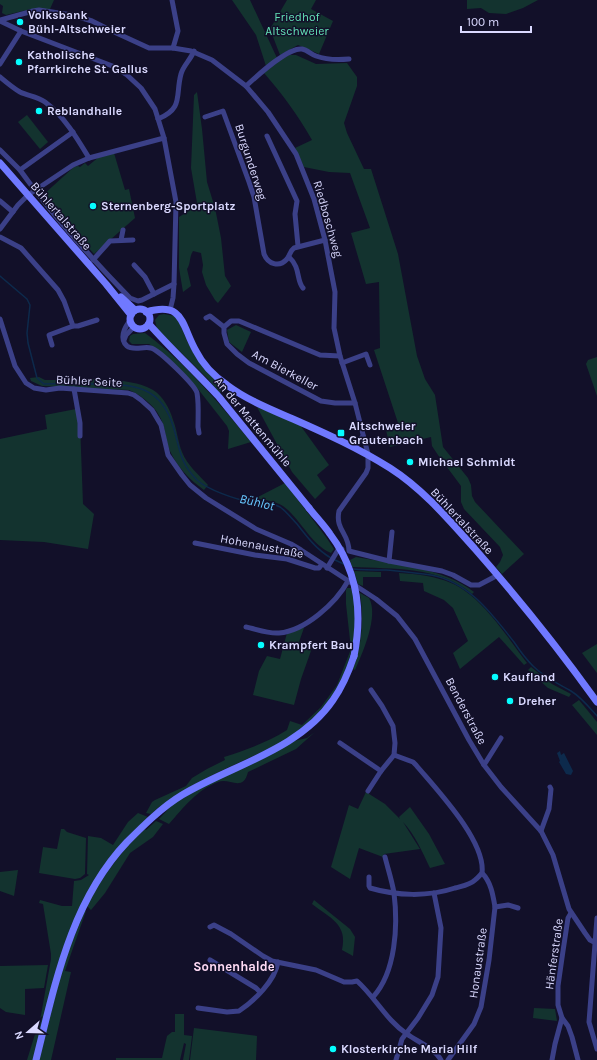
<svg xmlns="http://www.w3.org/2000/svg" width="597" height="1060" font-family="Karla,sans-serif">
<style>
.green{fill:#13332f}
.water{fill:#0d2a4c}
.lines{fill:none;stroke-linecap:round;stroke-linejoin:round}
.stream{stroke:#0d2a4c;stroke-width:1.5}
.street{stroke:#3b4088;stroke-width:5}
.secondary{stroke:#7079ff;stroke-width:7}
.secondary-bridge{stroke:#7079ff;stroke-width:7}
.poi-dot{fill:#05fdff;stroke:#121029;stroke-width:1.5}
.labels{text-anchor:middle;dominant-baseline:central;stroke-width:3;stroke-linejoin:round;paint-order:stroke}
.poi-label{font-size:12px;font-weight:bold;fill:#dad9ff;stroke:#121029;text-anchor:start}
.park-label{font-size:12px;fill:#63e1b6;stroke:#121029}
.street-label{font-size:12px;fill:#dad9ff;stroke:#121029}
.water-label{font-size:13px;font-style:italic;fill:#67c7ff;stroke:#121029}
.neighbourhood-label{font-size:13px;font-weight:bold;fill:#ffdbf5;stroke:#121029}
</style>
<rect width="100%" height="100%" fill="#121029"/>
<g class="green">
<path d="M0,0h54l-4,9 -23,1 -21,5 -4,-2 1,-7 -3,-2z"/>
<path d="M232,0h18l27,58 -11,8 -10,-31z"/>
<path d="M287,0h29l-5,9 22,12 -14,33 -21,-9 -18,10 -10,-26z"/>
<path d="M467,0h71l-15,8 -17,6 -17,-1 -8,-5 -14,1z"/>
<path d="M290,55h6l20,9 31,-1 10,14v9l-13,37 3,10 17,36h7l27,85 19,102 8,23 10,16 8,52 25,31 3,7 1,11 3,6 49,52 -22,20 -6,-7 4,-5 3,-7 -3,-8 -36,-38 -3,-7v-16l-23,-31 -6,-9 -1,-9 -41,10 -4,-17 13,-4 -25,-76 6,-2 -1,-66 -13,2 -15,-51 19,-5 -20,-55 -21,-1 -25,-5 -9,-19 17,-8c-15,-26 -28,-44 -48,-67l19,-15z"/>
<path d="M197,92l5,37 5,53 8,26 6,30 4,38 6,10 -13,17 -3,-3 -9,-15 -4,-13 1,-7 -2,-12 -8,-2c-4,6 -2,12 -6,18l4,17 -8,6 -4,-24v-51l16,-10 2,-4 -6,-35 3,-73z"/>
<path d="M27,115l21,27 -8,7 -22,-27z"/>
<path d="M114,153l11,37 4,-1 6,29 -41,36 -51,-59 31,-28 4,-1 2,1 5,-4 3,3 12,-10z"/>
<path d="M164,314l10,2 5,6 9,21 5,9 32,35 -5,6 -13,-15 -50,-49 -2,-9 4,-5z"/>
<path d="M236,325l15,7 -9,20 -13,-10 -2,-12z"/>
<path d="M145,333c41,30 74,70 106,109l-23,7 1,-18 -2,-5 -29,-37 -43,-41 -6,-4h-17l-3,-3 1,-5 3,-2z"/>
<path d="M597,357v39l-11,-32 2,-4z"/>
<path d="M39,377l6,3c29,0 84,-5 108,10 10,6 17,19 20,30 4,10 5,22 9,32 5,13 17,23 26,33l-4,5c-14,-10 -27,-23 -34,-39 -4,-9 -4,-18 -7,-27 -5,-16 -20,-28 -34,-34l-87,-4 -11,-5 -1,-3z"/>
<path d="M257,407l43,18 29,40 -12,10 9,13 -11,11 -23,-27z"/>
<path d="M76,409l4,14 3,81 11,10 -6,35 -44,-7 -44,-2v-101l47,-10 -2,-14z"/>
<path d="M285,483l41,54 8,12 -3,4c-21,-9 -30,-34 -48,-47 -8,-5 -18,-6 -27,-8z"/>
<path d="M356,557c38,7 88,11 118,35l-2,2c-32,-28 -80,-25 -120,-27l-2,-7z"/>
<path d="M354,571l27,1v5h-18v9l-5,-2z"/>
<path d="M399,573c18,1 36,3 52,10 30,12 57,55 76,80l-3,2 -25,-28 -39,32 -7,-16 15,-12 -15,-33 -9,-8 -20,-9 -1,-8 -23,-2z"/>
<path d="M347,588h4c1,5 3,7 3,13 7,57 -20,109 -69,139 -26,15 -56,26 -82,40 -15,7 -28,16 -41,26h-2l-9,8 -5,-1 6,-11 3,-2 31,-14 6,-8 15,-9 18,-9 -1,-3c22,-7 44,-15 63,-27l3,-9 12,4 19,-18 16,-22 14,-36 -5,-45v-14z"/>
<path d="M360,593l9,5c10,18 -6,54 -14,72l-2,-1c9,-23 11,-51 7,-76z"/>
<path d="M305,625l-6,17 13,6 -11,31 -7,26 -41,-10 6,-24 8,-15 13,3 7,-26z"/>
<path d="M597,644v29l-15,-20z"/>
<path d="M531,667l21,17 19,10 -2,3 -21,-9 -20,-18z"/>
<path d="M579,700l18,22v13l-25,-30z"/>
<path d="M315,732l-19,17 -48,23c-5,21 -19,5 -30,10 -20,7 -35,26 -49,42l-10,-5 14,-15 29,-17 92,-46 13,-3z"/>
<path d="M366,792l19,12 15,15 -1,-2 11,-10 19,27 16,30 -15,4c-8,-17 -15,-33 -27,-46l17,27 -36,5 -1,3 -24,-9 -9,31 -19,-12 18,-62 9,4z"/>
<path d="M138,813l10,4 -30,30 -11,14 -22,37 -52,162h-6l14,-45 10,-56v-5l-8,-50 -4,-1 1,-3 22,6h10l2,-25 7,-1 8,-5 -2,-1 1,-38 13,2 12,7 15,-23z"/>
<path d="M156,821l7,3 -10,13 -23,16 -25,40 -14,17 -3,-3 -1,-2c16,-29 34,-54 58,-76l1,1z"/>
<path d="M61,829h3l3,3 19,6 -1,36 -5,4 -5,1 -36,-6 4,-26 14,2z"/>
<path d="M18,870l-4,26 -14,-5v-19z"/>
<path d="M314,900l36,29 5,8 -2,19 -11,-6c6,-26 -12,-32 -30,-46z"/>
<path d="M85,911h1l-21,60 6,1 -20,88h-12l20,-79 10,-32z"/>
<path d="M48,965l-4,23 -19,1v26l-19,-3 -6,-4v-42z"/>
<path d="M534,1008l21,1 2,12 -24,-3z"/>
<path d="M175,1014h9v21l8,1 -3,24h-6l3,-16 -2,-1 -4,17h-64v-2h46l5,-22 5,-4h3z"/>
<path d="M194,1028l63,8 -1,24h-66z"/>
</g>
<path class="water" d="M560,751l1,4 3,-2 9,18 -2,4 -5,-1 -7,-12 1,-1 -3,-8z"/>
<g class="lines">
<g class="stream">
<path d="M0,276l27,23 3,6 -3,28 1,10 9,35 7,6c16,-1 31,0 46,0 40,1 71,-2 84,45 6,21 6,34 23,51 11,10 38,19 53,22 10,1 21,0 30,5 6,4 12,12 17,17 10,13 20,26 34,34"/>
<path d="M335,560l11,5"/>
<path d="M353,569c10,1 22,1 33,1 15,1 30,3 45,5 38,7 61,39 83,67 6,9 12,17 19,24 12,12 24,17 38,25 10,6 18,16 26,25"/>
</g>
<g class="street">
<path d="M172,0l6,31 -5,17"/>
<path d="M0,20l33,-9 6,-1 33,5 20,6 20,10 37,17h24l18,3 21,9 34,26 22,26 28,42 18,45 11,41 10,52 -1,36 6,28 15,47 13,51v14l-2,5 -27,38c-4,19 10,22 10,40l40,10 53,10 11,4 18,10h8l19,-10"/>
<path d="M0,21l21,10 94,36 12,8 14,13 14,21 9,29 12,64 -2,82 -1,14 -3,12"/>
<path d="M0,64l21,-33"/>
<path d="M0,77c6,5 13,11 20,15 8,4 17,4 25,10 19,14 32,36 44,56"/>
<path d="M246,86c11,-10 42,-39 56,-37 5,1 9,5 14,7 11,4 22,4 33,3"/>
<path d="M205,117l18,-6 26,71 5,15 10,57c4,10 15,14 23,5 3,-4 3,-8 7,-11l31,-8"/>
<path d="M158,119c26,-11 17,-23 23,-45 2,-8 10,-15 13,-23"/>
<path d="M73,132l-53,38c33,46 71,88 110,128l8,3 4,-1 32,-16"/>
<path d="M267,136l30,65 -2,13 3,32"/>
<path d="M0,150l20,20"/>
<path d="M0,201l13,11"/>
<path d="M0,229l18,-24 10,-10 45,-30 16,-7 75,-20"/>
<path d="M0,237l21,11 37,42 6,11 9,25h5l19,-6"/>
<path d="M121,240l2,-10"/>
<path d="M289,257c12,11 7,23 14,31"/>
<path d="M93,260l17,-19 23,-1"/>
<path d="M134,265l11,12 9,17"/>
<path d="M206,318l4,-2 14,11"/>
<path d="M0,319l15,47 11,17 8,5 12,2 14,-2 68,5 6,2 7,5 11,10 9,15 7,30 14,20 8,10 16,13 50,31 35,15 10,6 75,49 21,17 18,23 54,101 15,25 17,22 40,44 12,24 16,54 16,24 5,7 4,2"/>
<path d="M130,321c-6,7 -11,18 -3,25 6,5 17,0 24,2 8,2 44,37 46,45 2,11 1,23 1,34l1,6"/>
<path d="M124,340l2,-5 8,-8"/>
<path d="M52,345l-3,-10 24,-9"/>
<path d="M340,356l-20,-1 -81,-34h-8l-7,6v6l3,11 10,10 12,9 72,38 14,2h20"/>
<path d="M342,363l24,-9 4,11"/>
<path d="M74,389l6,34v13"/>
<path d="M355,447l8,-11"/>
<path d="M195,543l60,12 32,4 28,9h4l3,-4"/>
<path d="M389,561l3,-29"/>
<path d="M327,568l11,-18 4,-1"/>
<path d="M246,627c10,2 22,7 33,6 26,-2 57,-30 69,-52"/>
<path d="M340,743l41,28"/>
<path d="M484,765l17,-27"/>
<path d="M368,791l13,-20 13,-16 1,-12 -2,-17 -11,-20 -11,-16"/>
<path d="M541,831l8,-22 2,-20 -1,-2"/>
<path d="M369,877v9l1,2c27,8 58,9 85,0 7,-2 15,-3 20,-8 3,-2 5,-5 7,-7 4,-32 -46,-84 -66,-108l-3,-3 -19,-7"/>
<path d="M495,907l13,-2 10,3"/>
<path d="M571,913l-3,5 -5,33 -5,35v19l4,13 6,8 4,11 6,23"/>
<path d="M597,918l-8,104 8,27"/>
<path d="M210,927l4,-2 17,9 32,22 9,5 44,9 28,12h8l5,-1c18,16 30,40 50,53 11,8 27,14 34,26"/>
<path d="M210,960l46,28 4,4"/>
<path d="M373,997c23,-25 25,-72 21,-104 -2,-12 -6,-24 -9,-36"/>
<path d="M198,1008l29,4 12,-1c15,-10 36,-30 39,-49"/>
<path d="M396,1060l6,-21 16,-21 14,-23 6,-18 3,-49 -7,-35"/>
<path d="M448,1060l26,-36 7,-17 8,-47 6,-53c-2,-12 -4,-25 -13,-34"/>
<path d="M552,1060l3,-16 7,-26"/>
</g>
<g class="secondary">
<path d="M0,163l106,121 25,31"/>
<path d="M121,297l14,13"/>
<circle cx="140" cy="319" r="10"/>
<path d="M146,312c39,-11 35,13 50,39 7,14 18,25 31,34 20,15 43,24 66,34 34,15 65,29 97,49 33,21 59,52 85,81 43,49 84,100 122,153"/>
<path d="M149,324c22,25 47,48 70,73l90,111"/>
<path d="M36,1060c19,-76 35,-159 91,-218 16,-16 35,-35 55,-47 50,-30 117,-45 151,-95 10,-14 16,-29 21,-44"/>
</g>
<path class="secondary-bridge" d="M309,508c7,9 15,17 21,26 28,37 33,78 24,122"/>
</g>
<g class="poi-dot">
<circle cx="20" cy="22" r="4"/>
<circle cx="19" cy="62" r="4"/>
<circle cx="39" cy="111" r="4"/>
<circle cx="93" cy="206" r="4"/>
<rect x="337" y="429" width="8" height="8" rx="2"/>
<circle cx="410" cy="462" r="4"/>
<circle cx="261" cy="645" r="4"/>
<circle cx="495" cy="677" r="4"/>
<circle cx="510" cy="701" r="4"/>
<circle cx="333" cy="1049" r="4"/>
</g>
<g class="labels">
<g class="poi-label">
<text x="28" y="15">Volksbank<tspan x="28" dy="14">Bühl-Altschweier</tspan></text>
<text x="27" y="55">Katholische<tspan x="27" dy="14">Pfarrkirche St. Gallus</tspan></text>
<text x="47" y="111">Reblandhalle</text>
<text x="101" y="206">Sternenberg-Sportplatz</text>
<text x="349" y="426">Altschweier<tspan x="349" dy="14">Grautenbach</tspan></text>
<text x="418" y="462">Michael Schmidt</text>
<text x="269" y="645">Krampfert Bau</text>
<text x="503" y="677">Kaufland</text>
<text x="518" y="701">Dreher</text>
<text x="341" y="1049">Klosterkirche Maria Hilf</text>
</g>
<g class="park-label">
<text x="297" y="17">Friedhof<tspan x="297" dy="14">Altschweier</tspan></text>
</g>
<g class="street-label">
<text transform="translate(251 162) rotate(72)">Burgunderweg</text>
<text transform="translate(61 216) rotate(49)">Bühlertalstraße</text>
<text transform="translate(328 219) rotate(74)">Riedboschweg</text>
<text transform="translate(285 370) rotate(28)">Am Bierkeller</text>
<text transform="translate(89 381) rotate(3)">Bühler Seite</text>
<text transform="translate(253 422) rotate(50)">An der Mattenmühle</text>
<text transform="translate(462 521) rotate(47)">Bühlertalstraße</text>
<text transform="translate(262 546) rotate(11)">Hohenaustraße</text>
<text transform="translate(466 711) rotate(62)">Benderstraße</text>
<text transform="translate(554 954) rotate(-82)">Hänferstraße</text>
<text transform="translate(478 963) rotate(-82)">Honaustraße</text>
</g>
<g class="water-label">
<text transform="translate(257 502) rotate(13)">Bühlot</text>
</g>
<g class="neighbourhood-label">
<text x="234" y="966">Sonnenhalde</text>
</g>
</g>
<g transform="translate(28 1032) rotate(250)" stroke="#121029" stroke-width="3" paint-order="stroke">
<path d="M0-3L7 15L0 10L-7 15Z" fill="#dad9ff"/>
<text y="-6" font-size="11" font-weight="bold" text-anchor="middle" fill="#dad9ff">N</text>
</g>
<path d="M461 26v6h70v-6" fill="none" stroke="#dad9ff" stroke-width="2"/>
<text x="467" y="26" font-size="12" fill="#dad9ff" stroke="#121029" stroke-width="3" paint-order="stroke">100 m</text>
</svg>
